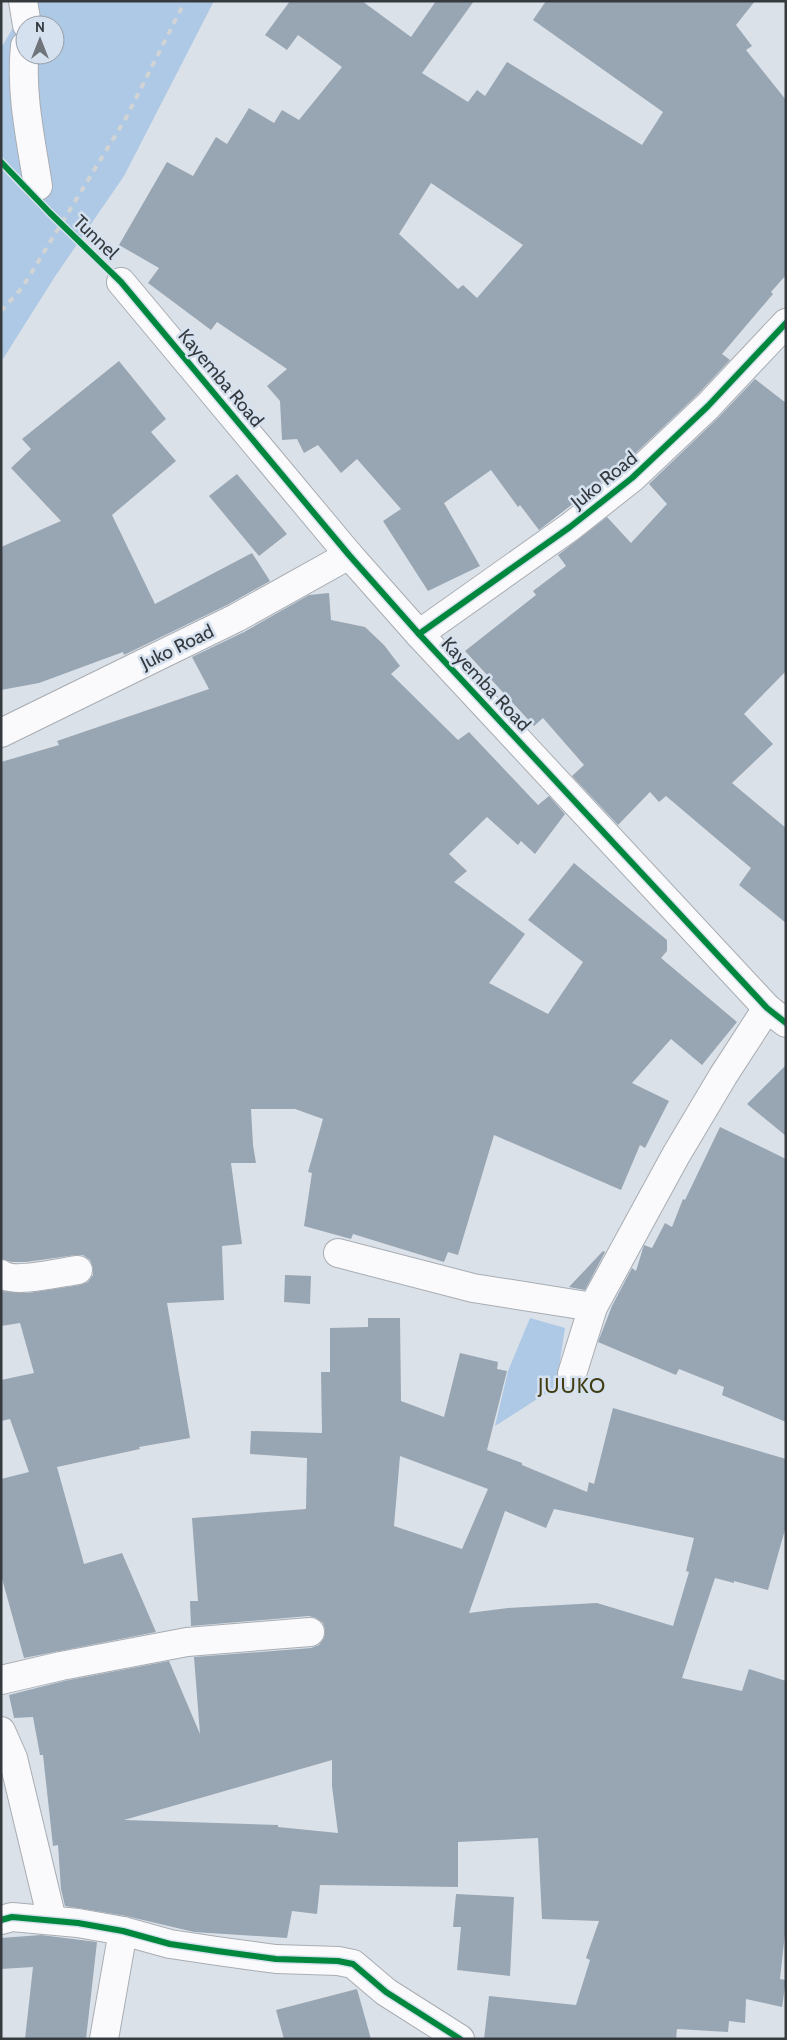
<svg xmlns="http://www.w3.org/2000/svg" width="787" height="2040" font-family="Cabin,sans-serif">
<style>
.green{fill:#aec9e6;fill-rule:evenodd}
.building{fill:#98a5b3;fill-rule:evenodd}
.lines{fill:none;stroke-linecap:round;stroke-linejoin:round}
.minor-casing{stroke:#a8adb3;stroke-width:30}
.minor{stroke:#fafafc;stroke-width:28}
.rail{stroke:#d1d3d4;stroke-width:4;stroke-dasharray:6 6;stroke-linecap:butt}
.cycleway-casing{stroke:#d5e1ee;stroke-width:9}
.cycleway{stroke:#00873e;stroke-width:6}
.labels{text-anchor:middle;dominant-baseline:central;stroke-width:5;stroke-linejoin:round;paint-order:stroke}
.street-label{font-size:19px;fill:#353a3f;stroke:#d5e1ee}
.quarter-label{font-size:21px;letter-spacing:1px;fill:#423c12;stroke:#d5e1ee}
</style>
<rect width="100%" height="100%" fill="#dbe1e8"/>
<g class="green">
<path d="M29,1h185l-90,175 -68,99 -55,87v-314zM25,25h30v30h-30z"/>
<path d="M530,1318l35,10 -9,59 -61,39 13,-55z"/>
</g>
<g class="building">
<path d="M290,1h72l49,36 25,-36h38l-52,72 46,29 9,-12 8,6 22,-34 135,83 21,-33 -130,-92 13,-19h209l-19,24 16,21 -6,4 40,50v175l-15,17 2,2 -51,60 8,6 -33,35 -75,71 -83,64 -19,-25 -2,2 -27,-37 -47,33 36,63 -52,25 -45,-70 18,-12 -44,-50 -16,14 -23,-28 -14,8 -7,-14 -15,1 -2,-39 -13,-15 20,-17 -70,-47 -6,8 -63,-47 11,-15 -40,-23 48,-83 26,14 23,-39 11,7 22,-36 25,15 8,-13 17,10 43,-53 -44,-32 -11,15 -22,-15zM431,183l92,62 -46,53 -14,-13 -5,4 -59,-55z"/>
<path d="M119,361l47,58 -15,13 25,29 -64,54 43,89 97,-51 18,28 -41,23 -105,51 -1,-3 -84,31 -38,7v-143l60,-26 -50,-53 20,-19 -9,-10z"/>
<path d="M755,379l31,24v268l-42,43 29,30 -41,39 54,45v95l-47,-38 12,-17 -85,-72 -7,6 -9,-10 -32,33 -46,-49 12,-11 -41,-47 -9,8 -69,-75 71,-56 -3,-4 33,-25 -8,-11 49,-38 24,26 36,-39 -18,-20 70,-67z"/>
<path d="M237,474l50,60 -28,22 -50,-60z"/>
<path d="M329,593l2,27 34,7 19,18 16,21 -9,8 67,66 11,-8 69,73 11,-9 16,18 -30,40 -14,-13 -3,4 -31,-28 -38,37 18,17 -13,11 71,52 -36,49 59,31 35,-52 -55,-42 46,-57 93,77v11l-6,7 76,64 -35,43 -31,-26 -39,44 37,18 -24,47 -5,-3 -19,45 -127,-55 -36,120 -10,-3 -4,10 -91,-28 -2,5 -47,-13 8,-53 -4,-1 15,-53 -28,-10h-44l2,36 3,18h-25l11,81 -20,2 2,54 -57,3 23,135 -51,9 1,2 -83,18 27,97 38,-11 34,79 -132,26 -23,-83v-96l28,-7 -19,-53 -9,2v-41l33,-7 -14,-50 -19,3v-35l27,2 52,-8 8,-3 5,-7v-7l-3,-8 -7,-5h-7l-50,7h-14l-11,-3v-497l58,-17 -2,-4 152,-52 -17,-32 52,-25 65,-37z"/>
<path d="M786,1065v71l-39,-32z"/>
<path d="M720,1127l66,32v263l-64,-27 2,-8 -45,-18 -3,6 -78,-33 14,-36 20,-38 4,3 8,-26 8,3 13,-25 7,4 11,-28 2,1z"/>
<path d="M603,1251l2,1 -20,38 -16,-3z"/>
<path d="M285,1275l26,1 -1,28 -26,-2z"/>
<path d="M368,1318h32l1,83 43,16 16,-64 38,9 -1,7 10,2 -20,79 35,13v2l65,27 2,-10 5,2 19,-76 173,51v67l-18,64 -34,-9v2l-19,-5 -33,100 60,13 7,-22 37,12v243l-6,55 6,1 -4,27 -36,-8 -1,24 -16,-2 -1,11 -51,-3 -1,10h-192l5,-43 87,9 14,-45 -4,-2 13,-37 -57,-2 -4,-81 -80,4v45l-138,-2 -3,29 -25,-3 -5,27 -93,-6 -68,-16 -61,-10 -4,-17 -3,-44 -5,1 -10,-91h-3l-7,-38 -19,1 -5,-23 55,-14 105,-20 31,73 -6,-77 117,-9 8,-3 5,-7 1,-8 -2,-7 -7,-5 -7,-2 -118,10 -1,-25h8l-6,-83 114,-9 1,-51 -57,-4 1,-23 71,2 -1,-61h9v-44l38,-1zM400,1456l88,33 -26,60 -68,-23zM554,1509l140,29 -8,33 3,1 -16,54 -76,-23 -89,5 -39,5 36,-102 41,17zM332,1760v26l6,47 -60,-6v-2l-154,-5z"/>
<path d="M456,1894l58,3 -4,79 -53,-6 4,-43h-8z"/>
<path d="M41,1935l56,7 -11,97h-61l8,-72 -32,2v-31z"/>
<path d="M357,1989l14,50h-87l-8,-29z"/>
</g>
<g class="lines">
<defs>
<g id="minor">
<path d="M23,1l4,24"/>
<path d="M25,46c-5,47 6,94 13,140"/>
<path d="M121,282l228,273 70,79 348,374 19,15"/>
<path d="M419,634l151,-107 62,-49 76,-72 78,-83"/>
<path d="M1,733l235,-115 113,-63"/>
<path d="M338,1253l135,35 120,19"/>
<path d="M1,1274c13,10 61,-2 77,-4"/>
<path d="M572,1374l21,-67 83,-152 47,-79 44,-68"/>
<path d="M1,1680l60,-14 126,-24 123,-10"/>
<path d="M1,1731l12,27 39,162"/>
<path d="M1,1920l11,-3 66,6 45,8 47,13 47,7 59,8 62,2 15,3 33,28 74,47"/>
<path d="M104,2039l19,-108"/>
</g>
</defs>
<use href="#minor" class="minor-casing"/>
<use href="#minor" class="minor"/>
<path class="rail" d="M1,311l21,-23 104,-170 59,-117"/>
<defs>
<g id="cycleway">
<path d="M1,162l49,51 71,69 228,273 70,79 348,374 19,15"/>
<path d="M419,634l151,-107 62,-49 76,-72 78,-83"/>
<path d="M1,1920l11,-3 66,6 45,8 47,13 47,7 59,8 62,2 15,3 33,28 74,47"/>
</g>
</defs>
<use href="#cycleway" class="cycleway-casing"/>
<use href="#cycleway" class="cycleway"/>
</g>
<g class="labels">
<g class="street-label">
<text transform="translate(96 237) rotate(44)">Tunnel</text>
<text transform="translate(221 378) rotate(50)">Kayemba Road</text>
<text transform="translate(604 480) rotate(-39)">Juko Road</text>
<text transform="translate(177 647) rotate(-26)">Juko Road</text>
<text transform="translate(486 684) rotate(47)">Kayemba Road</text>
</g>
<g class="quarter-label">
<text x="572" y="1385">JUUKO</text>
</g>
</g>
<rect width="787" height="2040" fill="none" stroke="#353a3f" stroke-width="5"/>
<g transform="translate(40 40)"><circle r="24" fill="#d5e1ee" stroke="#959ea8"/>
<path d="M0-4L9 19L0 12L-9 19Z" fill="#6f747a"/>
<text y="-8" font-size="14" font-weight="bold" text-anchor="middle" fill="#353a3f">N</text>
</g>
</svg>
